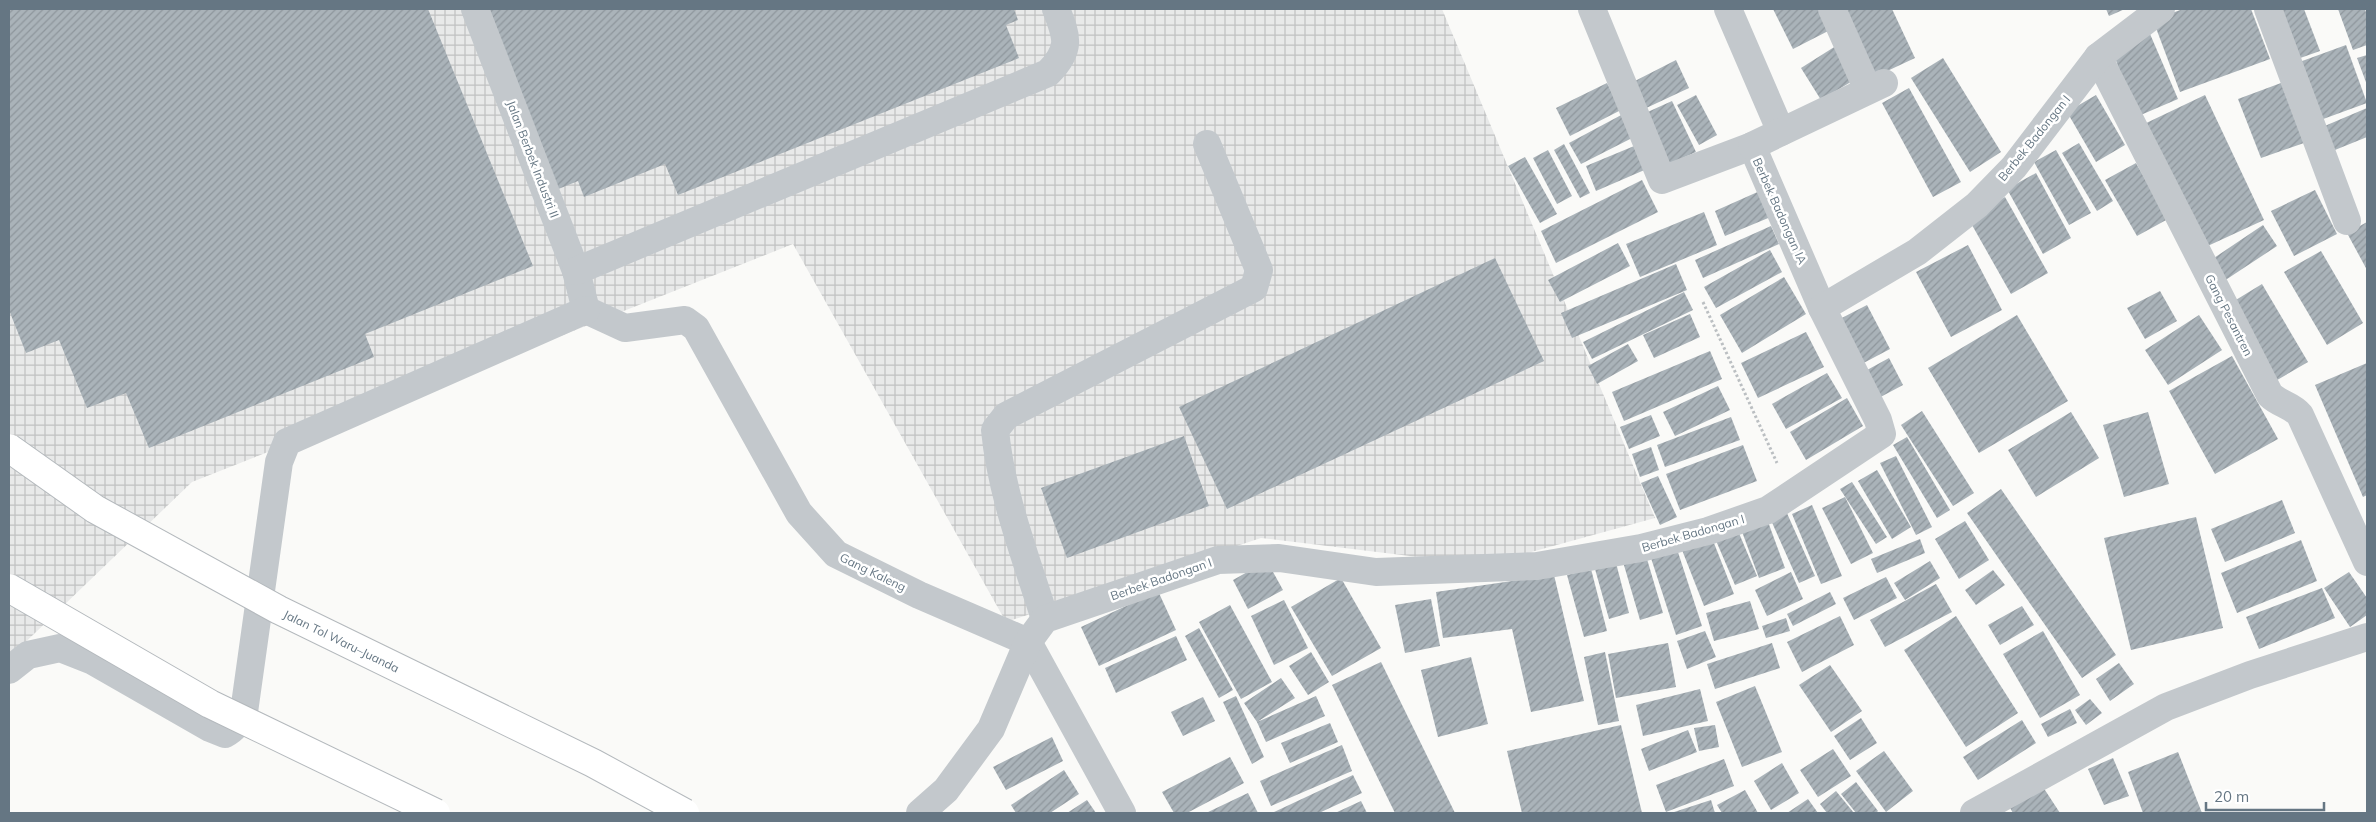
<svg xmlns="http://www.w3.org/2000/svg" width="2376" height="822" font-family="Mulish,sans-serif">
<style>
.industrial{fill:url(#industrial-grid)}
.building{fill:url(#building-hatch)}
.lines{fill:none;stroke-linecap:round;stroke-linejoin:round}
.path{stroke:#bbbfc2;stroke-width:3;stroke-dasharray:2.5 2.5;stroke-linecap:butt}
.minor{stroke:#c3c8cc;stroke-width:28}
.highway-bridge-casing{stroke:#b4b9bd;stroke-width:30;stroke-linecap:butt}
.highway-bridge{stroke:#fff;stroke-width:28}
.labels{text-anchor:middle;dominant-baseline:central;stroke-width:5;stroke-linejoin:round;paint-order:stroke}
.street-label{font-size:12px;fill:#657683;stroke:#fff}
</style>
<defs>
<pattern id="industrial-grid" width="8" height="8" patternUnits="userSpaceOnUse" patternTransform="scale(1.25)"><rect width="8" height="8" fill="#e8e9e9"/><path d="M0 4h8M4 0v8" fill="none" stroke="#c0c1c2"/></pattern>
<pattern id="building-hatch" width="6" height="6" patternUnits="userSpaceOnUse" patternTransform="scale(1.25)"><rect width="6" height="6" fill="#aab3b9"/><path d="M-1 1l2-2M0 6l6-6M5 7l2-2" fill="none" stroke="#8e969c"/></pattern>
</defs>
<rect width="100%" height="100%" fill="#fafaf8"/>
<path class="industrial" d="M9,9h1433l213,509 -171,47 -223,-27 -255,84 -213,-378 -601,238 -183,176z"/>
<g class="building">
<path d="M9,9h419l105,257 -168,68 9,23 -225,91 -23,-55 -39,15 -28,-68 -33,13 -17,-43z"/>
<path d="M485,9h529l4,11 -12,5 13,33 -341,137 -13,-31 -81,33 -6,-16 -27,11z"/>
<path d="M1773,9h54l9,18 -43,22z"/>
<path d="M1843,9h49l23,49 -47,22z"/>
<path d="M2106,9h19l-16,7z"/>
<path d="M2183,9h68l19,50 -90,33 -27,-72z"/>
<path d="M2269,9h35l16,42 -31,11z"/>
<path d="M2338,9h27l2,7v29l-14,5z"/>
<path d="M2147,27l31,72 -42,18 -22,-62z"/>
<path d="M1839,44l20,33 -38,23 -20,-32z"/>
<path d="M2346,45l21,58 -52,19 -21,-58z"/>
<path d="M2367,55v30l-10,-27z"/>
<path d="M1943,58l58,94 -31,20 -59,-94z"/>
<path d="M1676,60l13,28 -47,22 -13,-26z"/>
<path d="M1607,83l14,27 -51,26 -14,-28z"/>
<path d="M2281,83l23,60 -43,15 -23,-59z"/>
<path d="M1909,88l52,94 -28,15 -51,-94z"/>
<path d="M1696,95l21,40 -18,10 -22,-40z"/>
<path d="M2096,95l29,50 -29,17 -29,-50z"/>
<path d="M2205,95l59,125 -65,30 -59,-124z"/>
<path d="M1672,101l24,51 -31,14 -24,-51z"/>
<path d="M2367,108v29l-37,15 -10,-24z"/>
<path d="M1625,113l11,23 -55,28 -12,-21z"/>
<path d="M2079,143l34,58 -16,10 -35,-58z"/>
<path d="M1564,144l26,49 -10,5 -26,-48z"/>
<path d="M1639,144l10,24 -53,23 -10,-25z"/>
<path d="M1548,150l24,46 -15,8 -24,-46z"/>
<path d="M2056,150l35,63 -22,12 -35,-63z"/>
<path d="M1525,157l32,57 -17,9 -32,-57z"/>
<path d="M2136,163l32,56 -31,17 -32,-56z"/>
<path d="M2036,173l35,65 -28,16 -36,-65z"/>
<path d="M1642,180l16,32 -102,51 -15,-32z"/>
<path d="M1762,190l11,26 -48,20 -10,-25z"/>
<path d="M2315,190l22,44 -43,22 -23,-45z"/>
<path d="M2005,197l43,76 -37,21 -43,-76z"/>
<path d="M1704,212l13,33 -77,32 -14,-33z"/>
<path d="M2367,222v48l-20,-37z"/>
<path d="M2263,225l14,21 -53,35 -13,-21z"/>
<path d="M1771,226l8,18 -76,34 -8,-18z"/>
<path d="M1618,243l12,23 -70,36 -12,-22z"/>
<path d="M1968,245l34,65 -51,27 -35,-65z"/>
<path d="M1770,250l12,22 -66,36 -12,-21z"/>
<path d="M2321,251l42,72 -36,22 -43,-73z"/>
<path d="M1495,258l49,103 -317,148 -48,-102z"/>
<path d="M1676,264l11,26 -115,48 -11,-25z"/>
<path d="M1784,277l22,37 -64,39 -22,-38z"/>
<path d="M2262,284l46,78 -36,21 -46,-77z"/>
<path d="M2160,291l17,30 -32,18 -18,-31z"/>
<path d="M1684,292l9,18 -101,49 -9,-17z"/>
<path d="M1867,305l23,44 -34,18 -24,-44z"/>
<path d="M1690,314l10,23 -46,21 -11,-23z"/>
<path d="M2017,315l51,86 -89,52 -51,-85z"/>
<path d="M2199,315l23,35 -54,35 -23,-35z"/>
<path d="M1806,332l18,35 -66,31 -17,-35z"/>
<path d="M1628,344l10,17 -41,23 -9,-18z"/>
<path d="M1710,351l12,28 -98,42 -12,-29z"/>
<path d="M2232,356l46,83 -63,35 -46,-83z"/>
<path d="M1889,358l14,27 -30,16 -15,-26z"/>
<path d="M2367,363v132l-4,2 -48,-112z"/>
<path d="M1827,373l15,25 -56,31 -14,-25z"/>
<path d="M1718,386l12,24 -55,26 -12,-24z"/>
<path d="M1847,398l16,28 -57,34 -16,-28z"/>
<path d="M1922,411l52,82 -21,13 -52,-81z"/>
<path d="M2071,412l28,46 -63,39 -28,-47z"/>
<path d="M2148,412l21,72 -45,13 -21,-72z"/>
<path d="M1651,415l9,21 -31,13 -9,-22z"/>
<path d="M1731,417l9,23 -75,27 -8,-22z"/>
<path d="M1184,436l25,70 -142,52 -26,-70z"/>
<path d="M1907,437l43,73 -13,8 -44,-73z"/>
<path d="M1743,445l14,36 -77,29 -14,-36z"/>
<path d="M1651,447l8,23 -19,7 -8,-23z"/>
<path d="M1896,456l36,71 -16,8 -36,-72z"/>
<path d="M1877,470l34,57 -19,12 -34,-58z"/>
<path d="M1658,476l19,41 -17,8 -19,-42z"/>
<path d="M1852,482l35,55 -11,7 -36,-55z"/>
<path d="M2001,489l115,166 -34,23 -115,-165z"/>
<path d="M1845,497l28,56 -22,11 -29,-56z"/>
<path d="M2282,500l13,33 -70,29 -14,-33z"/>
<path d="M1812,505l30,71 -21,8 -29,-70z"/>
<path d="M1786,511l29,65 -16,7 -29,-65z"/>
<path d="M2196,517l27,111 -92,22 -27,-112z"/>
<path d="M1767,519l18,49 -26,10 -18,-49z"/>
<path d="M1965,521l24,39 -30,19 -24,-40z"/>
<path d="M1736,526l21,50 -22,9 -21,-49z"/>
<path d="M1712,538l22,56 -30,12 -22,-56z"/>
<path d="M1920,539l5,14 -48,20 -6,-14z"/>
<path d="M2301,540l16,41 -80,32 -16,-40z"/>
<path d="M1676,546l26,80 -26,9 -26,-80z"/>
<path d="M1644,549l19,64 -23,7 -19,-65z"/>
<path d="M1267,561l16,29 -35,19 -15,-29z"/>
<path d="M1930,561l10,17 -35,22 -11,-17z"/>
<path d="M1616,563l13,50 -20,6 -14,-50z"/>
<path d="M1591,569l16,62 -23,6 -17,-62z"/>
<path d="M1993,570l12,15 -29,20 -11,-15z"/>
<path d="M1791,572l12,27 -36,17 -12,-26z"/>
<path d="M2349,572l18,26v17l-17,12 -26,-39z"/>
<path d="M1554,575l30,126 -53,11 -19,-83 -69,9 -7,-46z"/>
<path d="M1886,577l11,21 -43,22 -11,-22z"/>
<path d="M1341,578l40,70 -49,28 -41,-69z"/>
<path d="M1936,584l16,28 -67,35 -15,-27z"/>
<path d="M2322,588l13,30 -76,31 -13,-32z"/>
<path d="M1158,591l18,39 -77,36 -18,-39z"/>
<path d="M1830,592l6,12 -43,22 -6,-12z"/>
<path d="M1431,599l9,47 -35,7 -10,-48z"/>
<path d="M1284,600l24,48 -34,17 -23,-49z"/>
<path d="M1750,601l9,28 -45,12 -8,-28z"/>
<path d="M1230,605l42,77 -31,17 -42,-77z"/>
<path d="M2022,606l12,19 -34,20 -12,-20z"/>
<path d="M1840,616l14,29 -52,27 -15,-30z"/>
<path d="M1956,616l62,97 -52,34 -62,-97z"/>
<path d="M1786,618l4,13 -24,7 -4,-12z"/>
<path d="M1199,628l34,62 -14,8 -34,-62z"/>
<path d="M1705,631l11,26 -29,12 -10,-28z"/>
<path d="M2043,631l37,64 -40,23 -37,-64z"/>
<path d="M1176,636l11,24 -71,33 -11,-25z"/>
<path d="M1668,643l8,44 -60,11 -8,-44z"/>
<path d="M1772,643l8,25 -65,21 -8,-25z"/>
<path d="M1311,652l18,30 -21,13 -19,-29z"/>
<path d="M1605,652l14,69 -21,4 -14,-68z"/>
<path d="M1471,657l17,67 -50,13 -17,-67z"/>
<path d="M1381,662l74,151h-60l-63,-128z"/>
<path d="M2119,663l15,21 -24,17 -14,-22z"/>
<path d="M1830,665l32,46 -31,21 -32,-47z"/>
<path d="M1281,678l14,20 -38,24 59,-26 9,20 -59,26 -9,-20 -13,-19z"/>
<path d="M1755,686l27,66 -40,15 -26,-65z"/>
<path d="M1700,689l8,32 -65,15 -7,-31z"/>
<path d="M1236,696l28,61 -12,7 -29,-62z"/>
<path d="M1203,697l12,24 -32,15 -12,-24z"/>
<path d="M2090,699l12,14 -16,12 -11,-15z"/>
<path d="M2070,709l7,14 -29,14 -7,-13z"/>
<path d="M1861,718l16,25 -27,17 -16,-24z"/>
<path d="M2022,720l14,23 -58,37 -15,-23z"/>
<path d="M1330,723l8,19 -48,21 -9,-20z"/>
<path d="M1621,725l21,88h-120l-15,-62z"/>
<path d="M1715,725l4,22 -20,4 -5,-23z"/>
<path d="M1688,730l9,22 -48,19 -8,-22z"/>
<path d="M1052,737l11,24 -57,29 -13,-23z"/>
<path d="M1342,745l10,26 -81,35 -11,-25z"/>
<path d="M1833,749l18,27 -33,21 -18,-27z"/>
<path d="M1884,751l29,40 -27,21 -30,-41z"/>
<path d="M2178,752l24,61h-59l-15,-41z"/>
<path d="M1230,757l14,26 -57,30h-13l-12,-21z"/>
<path d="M2113,758l16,38 -25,9 -16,-36z"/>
<path d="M1724,759l10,27 -68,26 -10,-27z"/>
<path d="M1782,763l17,30 -28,17 -17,-29z"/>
<path d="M1064,770l15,24 -29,19h-34l-5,-8z"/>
<path d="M1353,775l9,18 -43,20h-47z"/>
<path d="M1856,782l22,29 -2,2h-20l-15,-19z"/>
<path d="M2043,787l17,26h-47l-3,-5z"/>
<path d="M1745,790l13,23h-36l-5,-8z"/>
<path d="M1836,791l18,22h-27l-7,-9z"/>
<path d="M1248,793l10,20h-52z"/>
<path d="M1808,799l10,14h-31z"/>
<path d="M1087,800l9,13h-29z"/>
<path d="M1711,800l4,13h-44z"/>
<path d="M1361,801l6,12h-32z"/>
</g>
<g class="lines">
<path class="path" d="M1703,302l74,161"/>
<g class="minor">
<path d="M475,9l101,262 10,39"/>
<path d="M1592,9l70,171 90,-34 70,162"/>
<path d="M1728,9l53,123"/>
<path d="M1832,9l36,81"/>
<path d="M2268,9l79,212"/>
<path d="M2098,57l172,338c9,9 22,10 30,20l67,147"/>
<path d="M1752,146l132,-63"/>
<path d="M576,271l472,-198c24,-24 19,-36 8,-64"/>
<path d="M586,310l39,18 60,-8 11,8 103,185 37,41 83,41 109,47 94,171"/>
<path d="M1045,619c-19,-61 -44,-125 -50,-189l11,-14 248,-128 5,-18 -52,-126"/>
<path d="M9,670l19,-15 32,-7 33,13 117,67 15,6c10,-5 14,-13 19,-22l35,-250 8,-20 299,-132"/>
<path d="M920,813l26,-23 45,-61 37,-87 17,-23 173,-59 61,-2 97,14 161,-6 104,-18 67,-17 60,-21 114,-76 -4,-14 -56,-112 95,-56 60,-47 37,-38 84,-110 63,-48"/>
<path d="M1974,813l192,-106 84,-32 117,-38"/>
</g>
<defs>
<g id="highway-bridge">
<path id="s1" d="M9,448l86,61 184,101 314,153 92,50"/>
<path d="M9,588l201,116 226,109"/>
</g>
</defs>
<use href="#highway-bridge" class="highway-bridge-casing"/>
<use href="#highway-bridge" class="highway-bridge"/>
</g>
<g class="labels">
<g class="street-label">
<text transform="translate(2034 138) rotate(-51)">Berbek Badongan I</text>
<text transform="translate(533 159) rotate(69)">Jalan Berbek Industri II</text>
<text transform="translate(1780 211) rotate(66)">Berbek Badongan IA</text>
<text transform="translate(2229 315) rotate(63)">Gang Pesantren</text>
<text transform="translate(1693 533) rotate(-16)">Berbek Badongan I</text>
<text transform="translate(873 572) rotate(26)">Gang Kaleng</text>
<text transform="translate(1161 579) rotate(-19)">Berbek Badongan I</text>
<text stroke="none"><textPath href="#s1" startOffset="385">Jalan Tol Waru–Juanda</textPath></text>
</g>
</g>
<rect width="2376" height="822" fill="none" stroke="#657683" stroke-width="20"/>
<path d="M2206 802v8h118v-8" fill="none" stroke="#657683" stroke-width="2.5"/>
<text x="2214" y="802" font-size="15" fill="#657683" stroke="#ffffff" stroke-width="4" paint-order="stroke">20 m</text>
</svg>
